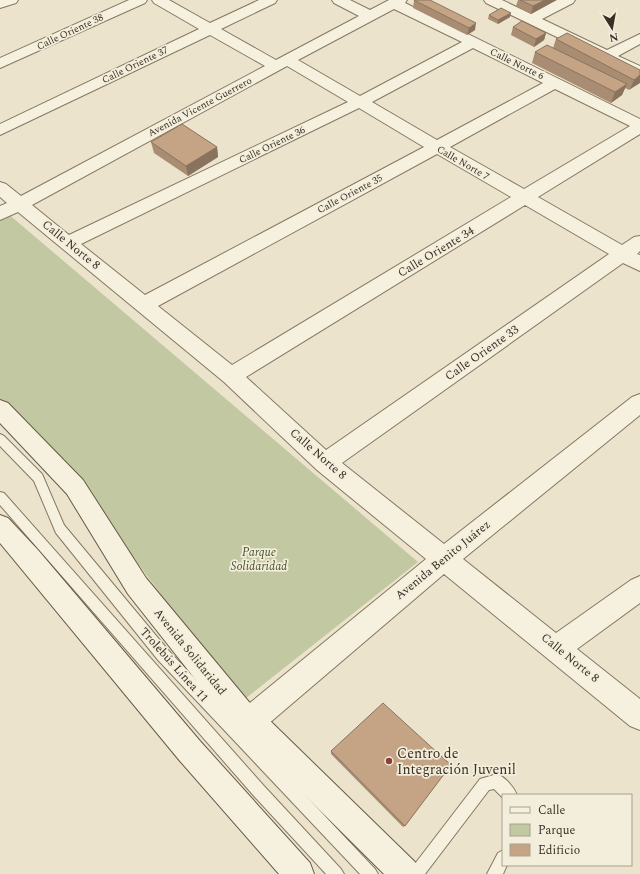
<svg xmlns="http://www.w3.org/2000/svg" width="640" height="874" font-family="Spectral,serif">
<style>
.green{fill:#c2c8a1}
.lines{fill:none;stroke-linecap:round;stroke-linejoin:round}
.lane-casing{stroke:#877761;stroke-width:2}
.street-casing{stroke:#877761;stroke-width:2}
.secondary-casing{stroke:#695944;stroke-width:2}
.lane{fill:#f6f1df;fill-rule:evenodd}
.street{fill:#f6f1df;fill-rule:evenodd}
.secondary{fill:#f6f1df;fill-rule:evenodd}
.wall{fill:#a98d73}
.shaded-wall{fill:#8a735e}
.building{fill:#c5a486;stroke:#8a735e}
.poi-dot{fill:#903c38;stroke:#f3eddb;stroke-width:1.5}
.labels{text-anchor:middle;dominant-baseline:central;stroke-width:3.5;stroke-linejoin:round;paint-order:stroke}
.far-street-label{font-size:10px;fill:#392f23;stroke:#f3eddb}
.street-label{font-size:12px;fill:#392f23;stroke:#f3eddb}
.park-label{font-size:12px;font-style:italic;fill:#47532c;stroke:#f3eddb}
.near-poi-label{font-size:14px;fill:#392f23;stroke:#f3eddb;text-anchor:start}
</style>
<rect width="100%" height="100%" fill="#ebe3cc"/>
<path class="green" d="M0,207l418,355 -177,140 -160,-215 -81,-84z"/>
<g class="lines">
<defs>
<g id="lane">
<path d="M0,434l4,2 38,38 22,51 104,125 207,219 3,5h-18l-202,-214 -102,-127 -22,-52 -34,-35z"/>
<path d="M0,492l4,1 260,293 77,83 3,5h-18l-72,-78 -254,-291z"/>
<path d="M497,774c8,3 17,13 20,21h-14v3l-9,-9 -5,1 -64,84h-17l3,-5 69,-90z"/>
<path d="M503,850v15h4l-4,9h-16l11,-21z"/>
</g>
<g id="street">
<path d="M0,0h18l-2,3 -16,5z"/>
<path d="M129,0h18l-2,3 -145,65v-10z"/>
<path d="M152,0h17l41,23 49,-23h18l-2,3 -54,26 55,31 83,-44 -25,-13 -2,-3h18l20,10 19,-10h18l-2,3 235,116v15l-102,63 84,48 12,-8 6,-1v15l-3,3 3,1v16l-17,-8 -281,200 102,81 188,-147 8,-3v21l-177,144 93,74 75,-53 9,-4v27l-63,46 63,50v31l-10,-4 -186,-152 -184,157 -10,4 -10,-4 -4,-10 4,-10 186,-152 -109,-89 -93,-88 -206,-170 -18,8v-14l7,-3 -7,-6v-15l6,2 15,12 244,-130 -55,-31 -210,100v-11l199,-95 -45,-26zM394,9l68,33 -102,54 -62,-36zM473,48l70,35 -106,57 -65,-38zM287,66l61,36 -279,133 -37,-30zM555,89l75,37 -106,63 -74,-42zM359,108l65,39 -279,148 -64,-51zM437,154l74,43 -279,168 -74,-59zM525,205l84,49 -283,196 -80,-73z"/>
<path d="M484,0h18l29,14 26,-14h18l-2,3 -31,16 65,31 33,-16v10l-22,12 22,10v11l-154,-74z"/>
</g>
<g id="secondary">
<path d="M0,400l8,3 75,77 63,98 103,124 11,9 156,152 4,11h-36l-144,-143 -11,-9 -101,-128 -61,-100 -67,-71z"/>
<path d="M0,515l8,3 30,32 162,191 110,122 4,11h-35l-99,-113 -180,-218z"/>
</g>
</defs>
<use href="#lane" class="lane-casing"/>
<use href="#street" class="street-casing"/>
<use href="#secondary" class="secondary-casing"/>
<use href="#lane" class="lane"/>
<use href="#street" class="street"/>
<use href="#secondary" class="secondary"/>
</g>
<g class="wall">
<path d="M414,0l61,30 -8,5 -54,-27z"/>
<path d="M518,0h38l-25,14 -15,-8z"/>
<path d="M489,15l21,2 -12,7 -10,-5z"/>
<path d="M513,27l33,6 -2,7 -10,7 -23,-12z"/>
<path d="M556,39l84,31 -11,20 -4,-2 -3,7 -11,8 -79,-40 3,-11 18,-4z"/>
<path d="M151,142l66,5 1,10 -30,19 -34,-23z"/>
<path d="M331,751l74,75 -2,1 -72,-73z"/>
</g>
<g class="shaded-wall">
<path d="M545,0h11l-25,14 2,-8z"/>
<path d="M511,13l-1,4 -12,7v-4z"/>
<path d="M476,23l-1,7 -8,5 2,-7z"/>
<path d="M546,33l-2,7 -10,7 2,-8z"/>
<path d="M640,75v8l-11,7 5,-10z"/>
<path d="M627,84l-5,11 -11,8 4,-11z"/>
<path d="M217,147l1,10 -30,19 -2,-10z"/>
</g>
<g class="building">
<path d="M414,0h16l46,23 -7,5z"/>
<path d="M520,0h25l-12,6z"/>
<path d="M501,8l10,5 -13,7 -9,-5z"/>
<path d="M522,21l24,12 -10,6 -23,-12z"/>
<path d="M567,33l73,37v5l-6,5 -78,-41z"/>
<path d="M547,45l80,39 -12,8 -80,-40z"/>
<path d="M182,124l35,23 -31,19 -35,-24z"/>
<path d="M383,703l68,62 -46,61 -74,-75z"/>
</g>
<circle class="poi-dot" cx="389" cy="761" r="4"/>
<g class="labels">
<g class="far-street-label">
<text transform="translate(70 32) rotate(-25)">Calle Oriente 38</text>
<text transform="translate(517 64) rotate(26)">Calle Norte 6</text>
<text transform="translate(135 65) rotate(-26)">Calle Oriente 37</text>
<text transform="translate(200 107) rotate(-28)">Avenida Vicente Guerrero</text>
<text transform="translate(272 145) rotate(-26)">Calle Oriente 36</text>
<text transform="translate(463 163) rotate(30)">Calle Norte 7</text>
<text transform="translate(350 194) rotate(-28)">Calle Oriente 35</text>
</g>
<g class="street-label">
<text transform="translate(71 245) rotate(39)">Calle Norte 8</text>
<text transform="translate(436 252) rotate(-31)">Calle Oriente 34</text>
<text transform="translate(482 353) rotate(-35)">Calle Oriente 33</text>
<text transform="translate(318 454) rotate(41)">Calle Norte 8</text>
<text transform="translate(443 560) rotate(-39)">Avenida Benito Juárez</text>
<text transform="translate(190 652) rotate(51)">Avenida Solidaridad</text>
<text transform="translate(570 658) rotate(39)">Calle Norte 8</text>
<text transform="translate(174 665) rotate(48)">Trolebús Línea 11</text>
</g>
<g class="park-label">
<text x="259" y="552">Parque<tspan x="259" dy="14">Solidaridad</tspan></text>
</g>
<g class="near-poi-label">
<text x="397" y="753">Centro de<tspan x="397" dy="16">Integración Juvenil</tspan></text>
</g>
</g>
<rect x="502" y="794" width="130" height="72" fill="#f3eddb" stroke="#a9a191"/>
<rect x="510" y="807" width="20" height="6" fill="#f6f1df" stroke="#a9a191"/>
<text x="538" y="814" font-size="12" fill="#392f23">Calle</text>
<rect x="510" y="824" width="20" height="12" fill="#c2c8a1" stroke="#a9a191"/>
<text x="538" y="834" font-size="12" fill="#392f23">Parque</text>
<rect x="510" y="844" width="20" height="12" fill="#c5a486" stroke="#a9a191"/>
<text x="538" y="854" font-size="12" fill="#392f23">Edificio</text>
<g transform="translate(612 28) rotate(169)" stroke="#f3eddb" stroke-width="3" paint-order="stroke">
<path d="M0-3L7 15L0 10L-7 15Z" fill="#392f23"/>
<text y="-6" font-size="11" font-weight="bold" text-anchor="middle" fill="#392f23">N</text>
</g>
</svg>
